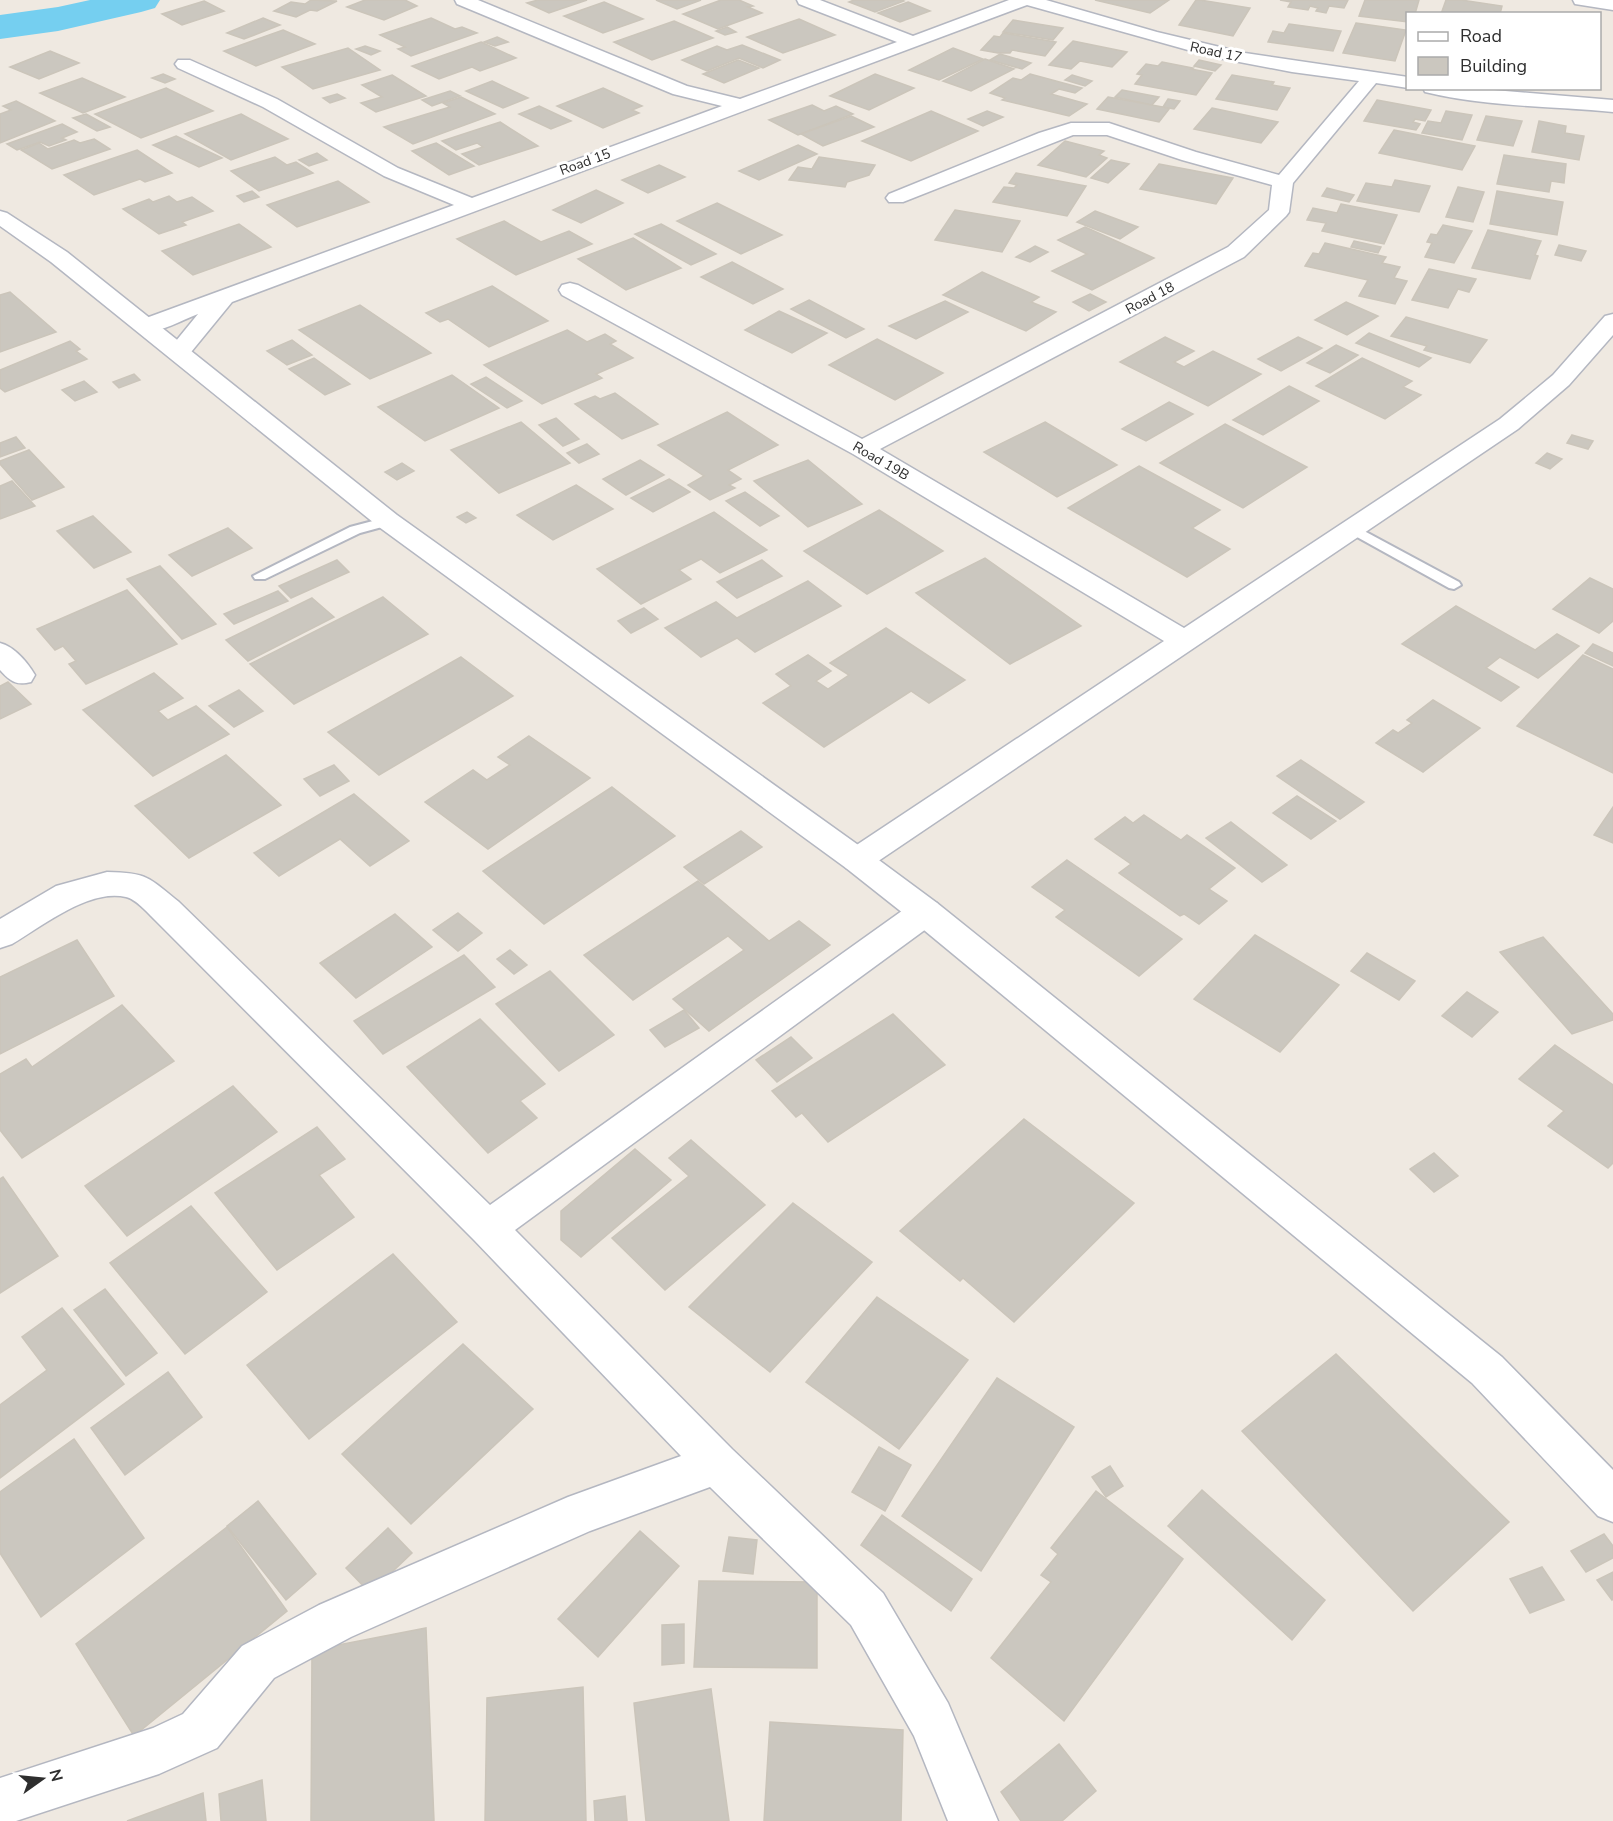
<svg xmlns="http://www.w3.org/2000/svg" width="1613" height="1821" font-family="'Nunito Sans',sans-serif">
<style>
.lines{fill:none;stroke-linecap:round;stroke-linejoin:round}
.river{fill:#75cff0;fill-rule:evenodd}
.building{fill:#cbc7bf;stroke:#cbc5ba;stroke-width:1.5}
.lane-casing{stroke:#b4b7c1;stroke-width:4}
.street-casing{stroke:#b4b7c1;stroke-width:3}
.secondary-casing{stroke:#b4b7c1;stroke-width:3}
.lane{fill:#fff;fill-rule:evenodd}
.street{fill:#fff;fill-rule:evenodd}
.secondary{fill:#fff;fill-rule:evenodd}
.labels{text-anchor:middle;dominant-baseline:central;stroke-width:6;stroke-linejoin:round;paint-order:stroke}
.far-street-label{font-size:14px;fill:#2e2e2e;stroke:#fff}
</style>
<rect width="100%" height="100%" fill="#efe9e1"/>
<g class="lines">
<path class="river" d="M90,0h70l-5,8 -14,4 -83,19 -58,8v-24l58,-8z"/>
</g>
<g class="building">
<path d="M311,0l26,1 -20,10 -7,-1 -14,7 -22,-6 17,-9 14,2z"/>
<path d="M365,0h40l12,6 -33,14 -37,-13z"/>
<path d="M538,0h49l-38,13 -22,-10z"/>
<path d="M656,0h45l-24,9z"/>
<path d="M721,0h18l14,6 -5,1 14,6 -44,16 -35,-15z"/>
<path d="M854,0h48l2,1 -29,11 -26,-10z"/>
<path d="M1095,0h74l-19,13z"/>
<path d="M1196,0h4l50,8 -17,28 -54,-11z"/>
<path d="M1280,0h68l-4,8 -15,-2 -3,7 -10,-2 2,-3 -8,-2 -2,4 -20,-3 3,-5z"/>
<path d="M1365,0h54l-4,14h-7v8l-49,-6z"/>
<path d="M1446,0h15l41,6 -2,8h-59z"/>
<path d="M204,1l20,10 -42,14 -20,-11z"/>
<path d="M604,2l39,17 -40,14 -39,-17z"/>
<path d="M908,2l22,9 -30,11 -22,-9z"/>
<path d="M263,18l17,7 -36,14 -17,-6z"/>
<path d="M431,18l24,11 7,-2 15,6 -66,23 -13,-7 7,-2 -25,-12z"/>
<path d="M799,19l36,16 -52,18 -36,-16z"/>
<path d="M1013,20l50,8 -10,12 -50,-8z"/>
<path d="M674,21l39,17 -61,22 -38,-18z"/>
<path d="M1356,23l50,7 -11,31 -52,-8z"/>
<path d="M1289,24l52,7 -8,20 -65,-9 5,-11 11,2z"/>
<path d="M727,27l9,5 -11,3 -9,-4z"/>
<path d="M283,30l32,14 -59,22 -32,-15z"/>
<path d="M1003,33l53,9 -11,14 -33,-6 -2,3h-12l-17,-3 13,-14 6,1z"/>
<path d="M497,37l11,5 -13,4 -11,-4z"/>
<path d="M1073,41l54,11 -15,15 -32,-6 -9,8 -22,-4z"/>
<path d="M481,42l35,16 -36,13 -8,-4 -33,12 -27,-13z"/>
<path d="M742,45l38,15 -17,8 -24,-10 -32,13 -25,-11 35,-14 10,4z"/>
<path d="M365,46l15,5 -9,4 -15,-6z"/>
<path d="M348,48l32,22 -67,19 -31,-22z"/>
<path d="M953,48l30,11 -44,21 -30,-10z"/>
<path d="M50,51l29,12 -40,16 -29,-12z"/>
<path d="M1000,54l31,9 -9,6 -32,-9z"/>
<path d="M985,59l29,10 -43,22 -28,-10z"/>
<path d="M738,60l21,8 -35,15 -21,-9z"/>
<path d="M1199,60l22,5 -6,6 -21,-5z"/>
<path d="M1162,62l31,6 -2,1 21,4 -16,22 -61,-11 7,-9 -5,-1 9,-10 12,2z"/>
<path d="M163,74l12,5 -10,4 -13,-5z"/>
<path d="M875,74l39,14 -45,22 -39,-14z"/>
<path d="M1030,74l52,14 -7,5 -16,-4 -8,5 36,10 -18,12 -67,-16 3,-2 -15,-5 23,-15 8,2z"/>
<path d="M392,75l34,21 -50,16 -15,-9 21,-6 -20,-12z"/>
<path d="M1072,75l20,6 -7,5 -20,-6z"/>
<path d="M1232,75l42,7 -2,3 18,3 -13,22 -61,-11z"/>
<path d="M82,78l43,19 -42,16 -43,-20z"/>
<path d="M492,81l36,17 -25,10 -37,-17z"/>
<path d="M166,88l47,23 -72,27 -46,-24z"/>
<path d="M603,88l39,18 -10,4 7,3 -36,15 -46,-22z"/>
<path d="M1122,90l37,7 -7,8 -37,-8z"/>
<path d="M450,91l10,5 -28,10 -10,-6z"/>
<path d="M337,94l8,4 -15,5 -7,-5z"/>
<path d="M461,97l34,17 -82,30 -29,-17 66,-20 -7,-4z"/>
<path d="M1108,97l60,11 1,1 -10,13 -62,-13z"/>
<path d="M1168,99l12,2 -6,8 -11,-2z"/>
<path d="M1377,100l54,10 -6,11 -10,-2 -2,3 7,2 -4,6 -52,-9z"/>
<path d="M16,101l39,20 -55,22v-29l11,-4 -8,-4z"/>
<path d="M812,105l12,6 12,-5 17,8 -55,21 -29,-15z"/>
<path d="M539,106l32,15 -20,8 -32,-15z"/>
<path d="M1212,108l66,14 -17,21 -67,-14z"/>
<path d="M931,111l47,20 -67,30 -49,-20z"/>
<path d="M987,111l16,6 -20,9 -15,-7z"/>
<path d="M1446,111l26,4 -10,25 -40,-7 6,-12 13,2z"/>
<path d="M86,114l24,13 -13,4 -24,-13z"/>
<path d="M241,114l47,25 -57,21 -46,-26z"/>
<path d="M851,116l23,11 -51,19 -22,-12z"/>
<path d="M1486,116l36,5 -9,25 -36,-6z"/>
<path d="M1539,121l27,5 -1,7 19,3 -5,24 -47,-8z"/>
<path d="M500,122l38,24 -59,19 -17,-11 21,-7 -6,-4 -21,7 -14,-9z"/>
<path d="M62,124l15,8 -15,6 4,2 -17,6 -9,-4 -23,8 -10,-6z"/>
<path d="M1394,130l81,16 -13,24 -83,-17z"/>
<path d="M176,136l46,22 -23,9 -46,-22z"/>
<path d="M94,139l16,10 -58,20 -31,-19 18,-7 9,6 26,-9 6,3z"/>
<path d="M1065,141l39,10 -5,4 8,3 -21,19 -48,-12z"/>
<path d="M436,143l38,23 -25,9 -37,-24z"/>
<path d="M798,145l19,9 -58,26 -20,-9z"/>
<path d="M137,150l35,23 -27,9 -5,-3 -46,16 -30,-20z"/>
<path d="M317,153l10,7 -18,6 -10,-6z"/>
<path d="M1504,155l62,9 -2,19 -13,-2 -2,11 -52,-8z"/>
<path d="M275,157l12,8 9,-3 17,11 -54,18 -28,-20z"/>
<path d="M819,157l56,8 -6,10 -22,7 -2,5 -56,-7 9,-13 14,2z"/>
<path d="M1111,160l18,4 -21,19 -17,-5z"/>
<path d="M1159,164l74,14 -17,26 -76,-15z"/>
<path d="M659,165l26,12 -37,16 -26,-13z"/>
<path d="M1016,173l70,13 -19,30 -74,-14 11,-15 10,1 3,-3 -8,-2z"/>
<path d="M1395,180l35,6 -11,26 -62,-11 9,-18 26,4z"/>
<path d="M338,181l31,21 -72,25 -30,-22z"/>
<path d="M1458,187l26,5 -11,30 -27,-5z"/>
<path d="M1327,188l27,7 -5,7 -27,-6z"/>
<path d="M596,190l27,13 -42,20 -28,-13z"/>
<path d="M252,191l7,6 -15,5 -7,-6z"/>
<path d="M1497,191l66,11 -6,33 -67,-11z"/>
<path d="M169,196l8,6 15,-5 21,14 -31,11 4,3 -27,9 -36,-25 26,-10 4,3z"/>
<path d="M717,203l65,32 -41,19 -64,-33z"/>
<path d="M1341,204l56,11 -13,29 -62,-13 4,-8 -19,-3 6,-12 24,5z"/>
<path d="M955,210l65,11 -18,31 -67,-12z"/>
<path d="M1095,211l43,16 -18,12 -43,-17z"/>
<path d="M504,221l37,21 28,-11 23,13 -76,31 -59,-36z"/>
<path d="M239,224l32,23 -78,28 -31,-24z"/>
<path d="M661,224l55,30 -25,11 -56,-31z"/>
<path d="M1443,225l29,6 -18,32 -29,-6 7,-14 -5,-1 4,-8 6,1z"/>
<path d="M1085,227l69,31 -62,32 -40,-19 35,-17 -29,-14z"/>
<path d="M1488,230l53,11 -6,14 3,1 -8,23 -58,-11z"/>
<path d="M633,238l48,30 -55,22 -48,-31z"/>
<path d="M1354,241l27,6 -3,6 -27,-6z"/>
<path d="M1325,243l61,14 -4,6 18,4 -6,11 13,3 -12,23 -36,-8 9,-16 -63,-14 8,-13 6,1z"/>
<path d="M1559,245l27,6 -5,10 -26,-6z"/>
<path d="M1035,246l13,6 -18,10 -14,-5z"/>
<path d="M732,262l51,27 -30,15 -52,-27z"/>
<path d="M1429,269l47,10 -7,13 -11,-3 -10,19 -36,-8z"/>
<path d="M982,272l57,25 -8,5 25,10 -30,19 -83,-36z"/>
<path d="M492,286l56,35 -59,26 -41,-28 -8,3 -14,-9z"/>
<path d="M10,292l46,40 -56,20v-57z"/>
<path d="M1090,294l16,8 -17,9 -16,-9z"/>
<path d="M809,300l55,29 -18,9 -55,-29z"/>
<path d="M945,301l23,11 -52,27 -27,-13z"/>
<path d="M1346,302l32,14 -31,19 -32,-15z"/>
<path d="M360,305l71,48 -61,26 -71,-49z"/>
<path d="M779,311l48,22 -35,20 -47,-23z"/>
<path d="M1406,317l81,23 -17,23 -46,-13 3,-4 -36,-10z"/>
<path d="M567,330l20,12 18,-8 11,7 -6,3 23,14 -37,16 6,4 -60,26 -58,-39z"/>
<path d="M1369,333l62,25 -12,9 -63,-24z"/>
<path d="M1165,337l29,14 -20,11 10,5 29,-16 48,23 -53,32 -88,-44z"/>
<path d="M1298,337l24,11 -41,23 -23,-12z"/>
<path d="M877,339l66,34 -48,27 -66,-35z"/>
<path d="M292,340l20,15 -25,10 -20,-14z"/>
<path d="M70,341l10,8 -4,2 11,8 -82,33 -5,-4v-18z"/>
<path d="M1336,345l22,10 -28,18 -23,-10z"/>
<path d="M314,358l36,26 -25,11 -36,-26z"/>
<path d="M1362,358l50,23 -9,6 18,8 -36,24 -69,-33z"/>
<path d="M134,374l6,6 -21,8 -6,-6z"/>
<path d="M452,375l47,33 -74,33 -47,-34z"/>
<path d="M486,377l36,24 -15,7 -36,-24z"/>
<path d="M84,381l13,11 -22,9 -13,-11z"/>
<path d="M1289,386l30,15 -56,34 -30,-15z"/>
<path d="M615,393l43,31 -36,15 -47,-35 20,-8 5,3z"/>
<path d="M1169,402l24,12 -47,27 -24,-12z"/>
<path d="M727,412l51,33 -50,25 13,9 -12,6 6,3 -25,12 -22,-15 16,-9 -46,-31z"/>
<path d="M556,418l23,21 -16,7 -24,-21z"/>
<path d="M521,422l49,41 -71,30 -48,-43z"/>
<path d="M1045,422l72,43 -60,32 -73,-45z"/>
<path d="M1225,424l82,43 -64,41 -83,-45z"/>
<path d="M1572,435l21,6 -5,8 -21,-6z"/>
<path d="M16,437l9,11 -25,9v-14z"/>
<path d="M587,444l12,10 -20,9 -12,-10z"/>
<path d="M29,450l35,37 -32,13 -32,-36v-3z"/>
<path d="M1547,453l15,6 -12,10 -14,-6z"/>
<path d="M640,460l24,15 -38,20 -23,-16z"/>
<path d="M808,460l54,44 -54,23 -54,-46z"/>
<path d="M402,463l12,8 -17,9 -12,-8z"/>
<path d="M1139,466l81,44 -28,18 38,21 -43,28 -119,-69z"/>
<path d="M669,479l21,13 -37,20 -22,-14z"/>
<path d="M12,481l23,25 -35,13v-33z"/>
<path d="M576,485l37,24 -60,31 -36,-25z"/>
<path d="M745,492l34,24 -19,10 -34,-25z"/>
<path d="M879,510l64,41 -76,43 -63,-43z"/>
<path d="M467,512l9,6 -10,5 -9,-6z"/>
<path d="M714,512l53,38 -47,23 -19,-14 -22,11 12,9 -50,25 -44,-35z"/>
<path d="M93,516l38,36 -37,16 -37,-37z"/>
<path d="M228,528l24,20 -60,28 -23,-21z"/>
<path d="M985,558l96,68 -71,38 -94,-71z"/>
<path d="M337,560l12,12 -58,26 -12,-12z"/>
<path d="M762,560l20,16 -45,22 -20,-16z"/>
<path d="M160,566l56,58 -34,15 -55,-60z"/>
<path d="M1590,578l23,11v32l-14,12 -46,-24z"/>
<path d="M808,581l33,25 -86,46 -18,-14 -36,19 -36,-29 51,-26 21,16z"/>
<path d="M127,590l50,54 -91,40 -17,-20 7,-3 -13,-15 -8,4 -18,-21z"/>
<path d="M278,591l10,10 -54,23 -10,-10z"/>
<path d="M383,597l45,37 -134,70 -44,-40z"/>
<path d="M312,598l22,19 -86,44 -22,-21z"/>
<path d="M1456,606l79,44 22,-16 22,12 -41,32 -38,-21 -14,11 33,19 -18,14 -99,-57z"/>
<path d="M644,608l14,11 -27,14 -13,-12z"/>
<path d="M886,628l79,52 -36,23 -18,-12 -87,56 -61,-44 28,-17 -15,-12 32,-19 23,16 -15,10 12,8 21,-14 -19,-12z"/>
<path d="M1593,644l20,9v13l-28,-13z"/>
<path d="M1583,655l30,14v104l-96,-47z"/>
<path d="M461,657l52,39 -134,79 -51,-43z"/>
<path d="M154,673l29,25 -25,13 10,9 28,-14 33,28 -76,42 -70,-66z"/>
<path d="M8,682l23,22 -31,15v-33z"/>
<path d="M239,690l24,21 -29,16 -25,-21z"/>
<path d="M1433,700l47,28 -57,44 -47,-29 17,-13 5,3 14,-10 -5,-3z"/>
<path d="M529,736l61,42 -102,71 -63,-47 48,-32 14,10 23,-15 -12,-8z"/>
<path d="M226,755l55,50 -92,53 -54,-52z"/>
<path d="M1301,760l63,42 -24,17 -63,-43z"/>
<path d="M334,765l15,16 -29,15 -16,-17z"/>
<path d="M612,787l63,49 -131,88 -61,-53z"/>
<path d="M354,794l55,47 -39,25 -30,-27 -61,37 -25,-23z"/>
<path d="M1297,796l39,25 -25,18 -38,-26z"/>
<path d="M1613,807v36l-19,-8z"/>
<path d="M1144,815l37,25 6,-5 48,33 -26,21 18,12 -28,23 -15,-10 -4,2 -61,-43 12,-9 -36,-25 30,-22 8,6z"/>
<path d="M1231,822l56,43 -25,17 -56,-44z"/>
<path d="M741,831l21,16 -58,37 -20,-17z"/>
<path d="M1067,860l115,79 -43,37 -83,-59 9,-7 -33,-23z"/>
<path d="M698,881l71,60 30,-20 31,24 -121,86 -36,-32 71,-49 -16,-14 -95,64 -49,-45z"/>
<path d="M458,913l24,20 -24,18 -25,-21z"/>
<path d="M395,914l37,33 -76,51 -36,-35z"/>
<path d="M1255,935l84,50 -59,67 -86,-53z"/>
<path d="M1543,937l70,77v6l-41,14 -72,-82z"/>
<path d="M77,940l37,56 -114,58v-77z"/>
<path d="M510,950l17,15 -13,9 -17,-15z"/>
<path d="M1367,953l48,28 -16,19 -48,-29z"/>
<path d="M464,955l31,32 -112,67 -29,-33z"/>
<path d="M550,971l64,64 -55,36 -63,-67z"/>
<path d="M1467,992l31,20 -26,25 -30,-21z"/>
<path d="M122,1005l52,56 -152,97 -22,-28v-56l26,-15 6,8z"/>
<path d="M684,1010l15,18 -34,19 -15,-17z"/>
<path d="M893,1014l52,51 -117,77 -26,-29 -6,4 -24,-26z"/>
<path d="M480,1019l65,65 -25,17 17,17 -49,35 -81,-86z"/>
<path d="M791,1037l21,21 -35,24 -21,-22z"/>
<path d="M1555,1045l58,40v78l-5,5 -60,-42 16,-15 -45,-32z"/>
<path d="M233,1086l44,46 -150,104 -42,-50z"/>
<path d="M1024,1119l110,84 -120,119 -51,-44 -3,3 -60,-50z"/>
<path d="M317,1127l28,32 -26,16 35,42 -77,53 -62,-77z"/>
<path d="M691,1140l74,65 -100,85 -53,-52 77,-62 -20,-18z"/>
<path d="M635,1149l36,31 -90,77 -20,-17v-29z"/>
<path d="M1434,1153l24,23 -24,16 -24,-23z"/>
<path d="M3,1177l55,79 -58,37v-114z"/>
<path d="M793,1203l79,59 -102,110 -81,-65z"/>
<path d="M191,1206l76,86 -82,62 -75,-91z"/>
<path d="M393,1254l64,68 -148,117 -62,-74z"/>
<path d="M105,1289l52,64 -31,23 -52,-66z"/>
<path d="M877,1297l91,63 -69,89 -93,-67z"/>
<path d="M62,1308l62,76 -124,94v-73l47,-35 -25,-33z"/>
<path d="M463,1344l70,65 -122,115 -69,-70z"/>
<path d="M1336,1354l173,168 -96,89 -171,-180z"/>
<path d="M168,1372l34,45 -77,58 -34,-47z"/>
<path d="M997,1378l77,49 -93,144 -79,-55z"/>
<path d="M74,1439l70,99 -103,79 -41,-64v-61z"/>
<path d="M879,1447l32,18 -26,46 -33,-19z"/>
<path d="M1110,1466l13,20 -17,11 -14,-20z"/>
<path d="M1202,1490l123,110 -33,40 -124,-114z"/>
<path d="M1096,1491l87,68 -119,162 -73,-63 60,-76 -10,-7 17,-21 -7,-6z"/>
<path d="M258,1501l58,73 -30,26 -59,-74z"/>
<path d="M882,1515l90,64 -21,32 -90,-66z"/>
<path d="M227,1527l60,84 -153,125 -58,-92z"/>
<path d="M388,1528l24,25 -42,40 -24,-25z"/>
<path d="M640,1531l39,35 -81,91 -40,-38z"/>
<path d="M1604,1534l9,12v12l-27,14 -15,-21z"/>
<path d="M729,1537l28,3 -4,34 -30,-3z"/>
<path d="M1542,1567l22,33 -34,13 -20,-34z"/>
<path d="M1613,1572v27l-1,1 -15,-20z"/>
<path d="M699,1581l118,1v86l-123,-1z"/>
<path d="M684,1624v39l-22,2v-40z"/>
<path d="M426,1628l8,193h-123l1,-171z"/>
<path d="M583,1687l3,134h-101l2,-123z"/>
<path d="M711,1689l18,132h-83l-12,-118z"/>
<path d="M770,1722l133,8 -2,91h-137z"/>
<path d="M1059,1744l37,47 -34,30h-41l-20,-29z"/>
<path d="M262,1780l4,41h-45l-2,-27z"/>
<path d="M203,1793l3,28h-79z"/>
<path d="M625,1796l2,25h-32l-1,-20z"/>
</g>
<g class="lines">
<defs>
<g id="lane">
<path d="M388,517l5,1 2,3 -2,3 -33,9 -95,46h-10l-2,-3 97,-49z"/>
<path d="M1353,525l106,57 2,3 -7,4 -5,-1 -101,-56 -2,-3z"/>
</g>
<g id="street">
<path d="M455,0h23l209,86 53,13 157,-57 -98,-38 -2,-4h23l93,36 96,-36h37l111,32 88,21 163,24v11l-32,-5 -83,100 -4,29 -3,4 -42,41 -364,192 304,179 316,-209 53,-44 52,-59 8,-2v21l-44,50 -51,44 -650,439 -11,4 -11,-4 -5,-8 5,-8 318,-211 -311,-187 -291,-159 -3,-5 3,-5 8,-2 8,2 284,154 366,-192 41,-37 3,-25 -90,-25 -75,-25h-34l-170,67h-14l-3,-4 3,-4 150,-61 32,-10h38l87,29 83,23 80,-94 -67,-9 -79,-15 -186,-52 -795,297 -45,55 -8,2 -8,-2 -4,-5 31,-38c-18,7 -41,21 -60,17l-3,-5 3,-5 316,-116 -70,-29 -121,-69 -85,-39 -3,-4 3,-4h12l87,39 121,69 74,30 250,-92 -49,-12 -216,-90z"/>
<path d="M1573,0h40v10l-38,-6z"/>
<path d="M1423,88h47l143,12v12c-62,-6 -127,-5 -188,-20z"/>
<path d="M0,643c15,4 27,19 35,32l-4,7c-15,4 -21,-1 -31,-12z"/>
<path d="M107,872c41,1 41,5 72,30l311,303 423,-302 12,-3 12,3 5,9 -5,9 -422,309 217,219 151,144 65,110 50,118h-50l-34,-85 -63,-111 -141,-138 -120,44 -239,106 -77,41 -57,70 -58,26 -143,47h-16v-43l153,-50 30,-14 59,-68 77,-41 249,-108 113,-41 -207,-216 -319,-320c-7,-7 -19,-21 -29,-23 -36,-9 -84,29 -114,47l-12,4v-29l56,-33z"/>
</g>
<path id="secondary" d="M0,211l7,2 60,39 330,263 471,337 69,51 565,454 111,113v52l-15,-6 -126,-133 -559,-462 -67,-53 -467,-341 -328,-265 -51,-36z"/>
</defs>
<use href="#lane" class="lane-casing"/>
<use href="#street" class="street-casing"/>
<use href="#secondary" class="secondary-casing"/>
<use href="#lane" class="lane"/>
<use href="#street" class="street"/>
<use href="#secondary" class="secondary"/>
</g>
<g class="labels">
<g class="far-street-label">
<text transform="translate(1216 52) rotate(12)">Road 17</text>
<text transform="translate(585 162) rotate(-20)">Road 15</text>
<text transform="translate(1150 298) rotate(-28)">Road 18</text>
<text transform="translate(881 461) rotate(30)">Road 19B</text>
</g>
</g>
<rect x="1406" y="12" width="195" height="78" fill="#ffffff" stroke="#ababab" stroke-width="1.5"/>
<rect x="1418" y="32" width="30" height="9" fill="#ffffff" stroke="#ababab" stroke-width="1.5"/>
<text x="1460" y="42" font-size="18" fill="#2e2e2e">Road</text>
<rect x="1418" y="57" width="30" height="18" fill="#cbc7bf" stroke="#ababab" stroke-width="1.5"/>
<text x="1460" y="72" font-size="18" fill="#2e2e2e">Building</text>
<g transform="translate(42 1779) rotate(75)" stroke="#ffffff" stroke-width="4.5" paint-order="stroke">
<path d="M0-4.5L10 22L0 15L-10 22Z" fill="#2e2e2e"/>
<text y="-9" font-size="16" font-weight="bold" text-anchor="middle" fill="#2e2e2e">N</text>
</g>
</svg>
